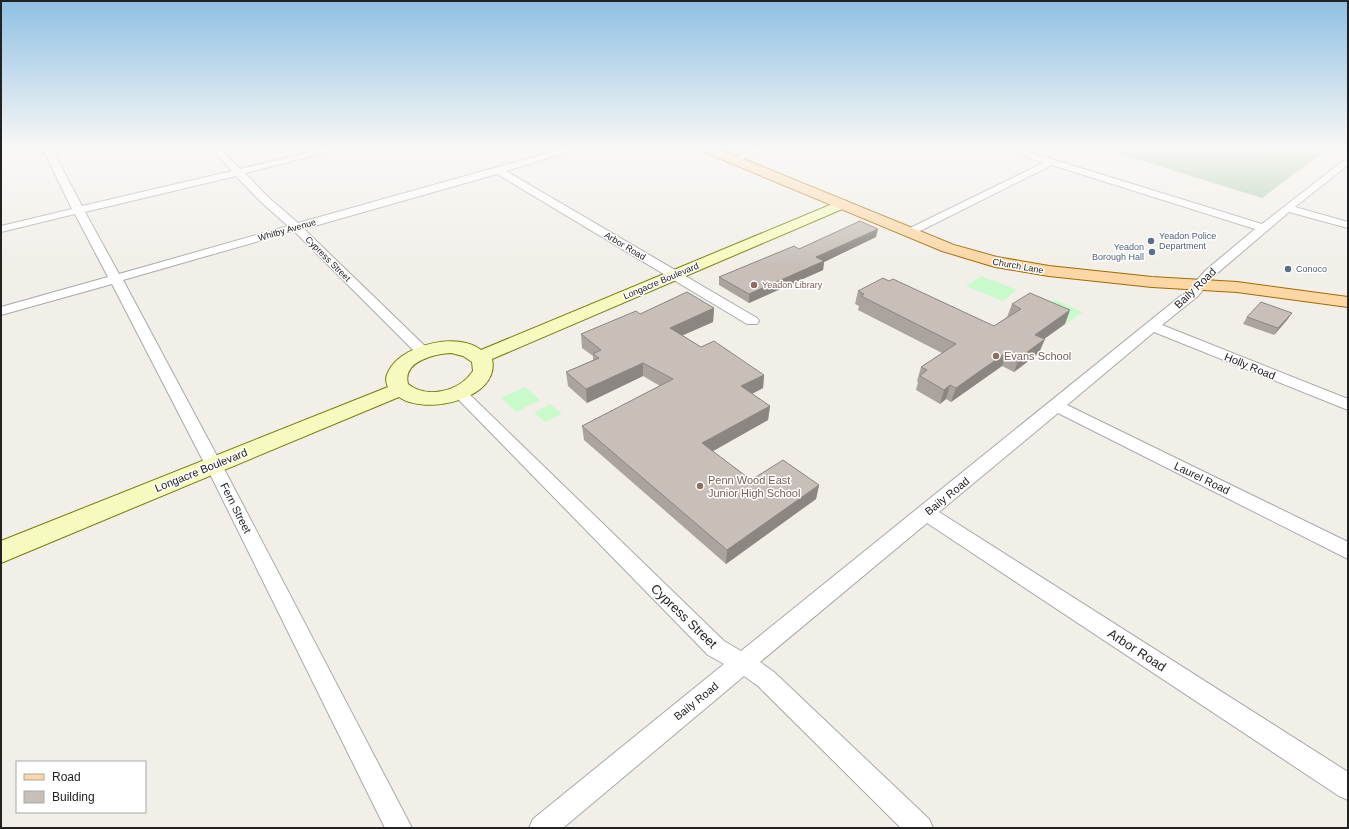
<svg xmlns="http://www.w3.org/2000/svg" width="1349" height="829" font-family="Helvetica,sans-serif">
<style>
.cemetery{fill:#aacbaf}
.park{fill:#c8facc}
.lines{fill:none;stroke-linecap:round;stroke-linejoin:round}
.stream{stroke:#aad3df;stroke-width:3.5}
.street-casing{stroke:#a9a9a9;stroke-width:2}
.secondary-casing{stroke:#707d05;stroke-width:2}
.primary-casing{stroke:#a06b00;stroke-width:2}
.street{fill:#fff;fill-rule:evenodd}
.secondary{fill:#f7fabf;fill-rule:evenodd}
.primary{fill:#fcd6a4;fill-rule:evenodd}
.wall{fill:#aba49e}
.shaded-wall{fill:#8b8681}
.building{fill:#c7bfb8;stroke:#8b8681}
.service-dot{fill:#5c6f8a;stroke:#fff;stroke-width:1.5}
.education-dot{fill:#8d6e63;stroke:#fff;stroke-width:1.5}
.labels{text-anchor:middle;dominant-baseline:central;stroke-width:3;stroke-linejoin:round;paint-order:stroke}
.far-street-label{font-size:9px;fill:#222;stroke:#fff}
.far-service-label{font-size:9px;fill:#4e5e75;stroke:#fff;text-anchor:start}
.far-education-label{font-size:9px;fill:#785e54;stroke:#fff;text-anchor:start}
.street-label{font-size:11px;fill:#222;stroke:#fff}
.education-label{font-size:11px;fill:#785e54;stroke:#fff;text-anchor:start}
.near-street-label{font-size:13px;fill:#222;stroke:#fff}
</style>
<rect width="100%" height="100%" fill="#f2efe9"/>
<path class="cemetery" d="M1104,149h223l-65,49z"/>
<g class="park">
<path d="M981,276l36,14 -14,11 -37,-15z"/>
<path d="M1056,300l27,12 -16,11 -16,-7 -2,-13z"/>
<path d="M525,387l15,13 -24,12 -15,-14z"/>
<path d="M550,404l12,10 -17,8 -11,-9z"/>
</g>
<g class="lines">
<path class="stream" d="M1131,149l77,10 47,-4 5,-6"/>
<defs>
<g id="street">
<path d="M43,149h9l30,57 150,-35 -20,-22h9l19,20 83,-20h16l-94,24 23,24 30,26 264,-74h15l-71,22 251,147 2,3 -2,3h-10l-250,-150 -193,55 124,120 2,3 -2,3h-10l-124,-124 -171,49 109,204 180,344h-27l-170,-344 -103,-200 -111,31v-8l107,-30 -33,-63 -74,18v-6l71,-17zM236,176l24,25 28,25 -169,48 -34,-62z"/>
<path d="M754,149h13l-31,13 -3,1 -5,-3z"/>
<path d="M1005,149h14l243,75 86,-67v8l-53,42 53,15v6l-59,-16 -75,64 -16,20 -36,29 186,74v11l-194,-78 -87,73 281,137v17l-290,-146 -119,99 409,260v28l-9,-4 -412,-273 -167,139 14,10 155,147 4,9h-32l-143,-142 -14,-10 -181,152h-34l4,-9 191,-155 -16,-9 -254,-260 -3,-3 3,-3h10l260,252 17,10 447,-361 18,-20 49,-41 -203,-64 -138,69h-8l-2,-2 2,-2 137,-67z"/>
</g>
<path id="secondary" d="M842,200l5,1 2,3 -2,3 -355,152c9,40 -67,57 -93,38l-398,166v-22l387,-154c-4,-8 -1,-14 3,-20 16,-23 67,-35 90,-17zM451,353l12,3 9,6 1,9c-14,21 -46,28 -65,13 -6,-23 27,-30 43,-31z"/>
<path id="primary" d="M702,149h17l235,96 43,12 52,9 103,11 85,5 111,15v10l-111,-15 -85,-5 -103,-11 -54,-9 -53,-16 -238,-99z"/>
</defs>
<use href="#street" class="street-casing"/>
<use href="#secondary" class="secondary-casing"/>
<use href="#primary" class="primary-casing"/>
<use href="#street" class="street"/>
<use href="#secondary" class="secondary"/>
<use href="#primary" class="primary"/>
</g>
<g class="wall">
<path d="M876,237l-52,25 -1,8 -74,33 -30,-18v-8l80,-28z"/>
<path d="M858,291l136,35 13,-9 5,-13 53,20 -21,15 -5,14 -25,19 -12,-6 -51,36 -5,-3 -6,5 -24,-14 2,-8 -1,-1 4,-14 21,-14 -84,-43 1,-4 -4,-2z"/>
<path d="M714,308l-1,14 -31,13 19,12 63,28 -1,13 -11,6 18,12 -2,14 -56,31 39,29 68,5 -3,14 -90,65 -142,-124 -2,-14 78,-40 -17,-10 -56,27 -19,-17 -2,-14 27,-12v-4l-11,-8 -1,-14 59,-20z"/>
<path d="M1292,313l-5,7 -13,15 -31,-11 4,-7z"/>
</g>
<g class="shaded-wall">
<path d="M878,229l-2,8 -52,25 -1,8 -74,33v-9l67,-37z"/>
<path d="M714,308l-1,14 -43,19v-13z"/>
<path d="M1070,310l-5,14 -35,25 5,-14z"/>
<path d="M1292,313l-5,7 -13,15 4,-7z"/>
<path d="M1045,339l-6,14 -25,19 5,-14z"/>
<path d="M1007,352l-5,14 -51,36 5,-14z"/>
<path d="M643,363v13l-56,27 -1,-14z"/>
<path d="M764,375l-1,13 -23,12 1,-14z"/>
<path d="M950,385l-4,14 -6,5 4,-14z"/>
<path d="M770,406l-2,14 -67,38 1,-15z"/>
<path d="M819,485l-3,14 -90,65 1,-14z"/>
</g>
<g class="building">
<path d="M860,221l18,8 -62,28 8,4 -75,33 -30,-17 75,-31 5,3z"/>
<path d="M883,278l6,3 4,-2 101,47 27,-17 -9,-5 18,-11 40,17 -35,25 10,4 -26,19 -12,-6 -51,36 -6,-3 -6,5 -24,-14 7,-6 -6,-3 35,-23 -95,-48 3,-2 -6,-3z"/>
<path d="M687,292l27,16 -44,20 31,19 13,-6 50,34 -23,11 29,20 -68,37 49,37 32,-20 36,25 -92,65 -145,-124 91,-47 -30,-16 -57,26 -20,-17 33,-14 -6,-4 8,-4 -20,-16 55,-23 4,3z"/>
<path d="M1261,302l31,11 -14,15 -31,-11z"/>
</g>
<linearGradient id="sky" x2="0" y2="1"><stop stop-color="#8fc0e4"/><stop offset="0.56" stop-color="#f9f8f5"/><stop offset="1" stop-color="#f9f8f5" stop-opacity="0"/></linearGradient>
<rect width="1349" height="265" fill="url(#sky)"/>
<g class="service-dot">
<circle cx="1151" cy="241" r="4"/>
<circle cx="1152" cy="252" r="4"/>
<circle cx="1288" cy="269" r="4"/>
</g>
<g class="education-dot">
<circle cx="754" cy="285" r="4"/>
<circle cx="996" cy="356" r="4"/>
<circle cx="700" cy="486" r="4"/>
</g>
<g class="labels">
<g class="far-street-label">
<text transform="translate(287 230) rotate(-16)">Whitby Avenue</text>
<text transform="translate(625 246) rotate(31)">Arbor Road</text>
<text transform="translate(328 259) rotate(45)">Cypress Street</text>
<text transform="translate(1018 266) rotate(10)">Church Lane</text>
<text transform="translate(661 281) rotate(-23)">Longacre Boulevard</text>
</g>
<g class="far-service-label">
<text x="1159" y="236">Yeadon Police<tspan x="1159" dy="10">Department</tspan></text>
<text x="1144" y="247" text-anchor="end">Yeadon<tspan x="1144" dy="10">Borough Hall</tspan></text>
<text x="1296" y="269">Conoco</text>
</g>
<g class="far-education-label">
<text x="762" y="285">Yeadon Library</text>
</g>
<g class="street-label">
<text transform="translate(1195 288) rotate(-44)">Baily Road</text>
<text transform="translate(1250 366) rotate(22)">Holly Road</text>
<text transform="translate(201 470) rotate(-22)">Longacre Boulevard</text>
<text transform="translate(1202 478) rotate(26)">Laurel Road</text>
<text transform="translate(947 496) rotate(-39)">Baily Road</text>
<text transform="translate(236 508) rotate(63)">Fern Street</text>
<text transform="translate(696 701) rotate(-39)">Baily Road</text>
</g>
<g class="education-label">
<text x="1004" y="356">Evans School</text>
<text x="708" y="480">Penn Wood East<tspan x="708" dy="13">Junior High School</tspan></text>
</g>
<g class="near-street-label">
<text transform="translate(684 616) rotate(44)">Cypress Street</text>
<text transform="translate(1137 650) rotate(33)">Arbor Road</text>
</g>
</g>
<rect width="1349" height="829" fill="none" stroke="#222222" stroke-width="4"/>
<rect x="16" y="761" width="130" height="52" fill="#ffffff" stroke="#a7a7a7"/>
<rect x="24" y="774" width="20" height="6" fill="#fcd6a4" stroke="#a7a7a7"/>
<text x="52" y="781" font-size="12" fill="#222222">Road</text>
<rect x="24" y="791" width="20" height="12" fill="#c7bfb8" stroke="#a7a7a7"/>
<text x="52" y="801" font-size="12" fill="#222222">Building</text>
</svg>
